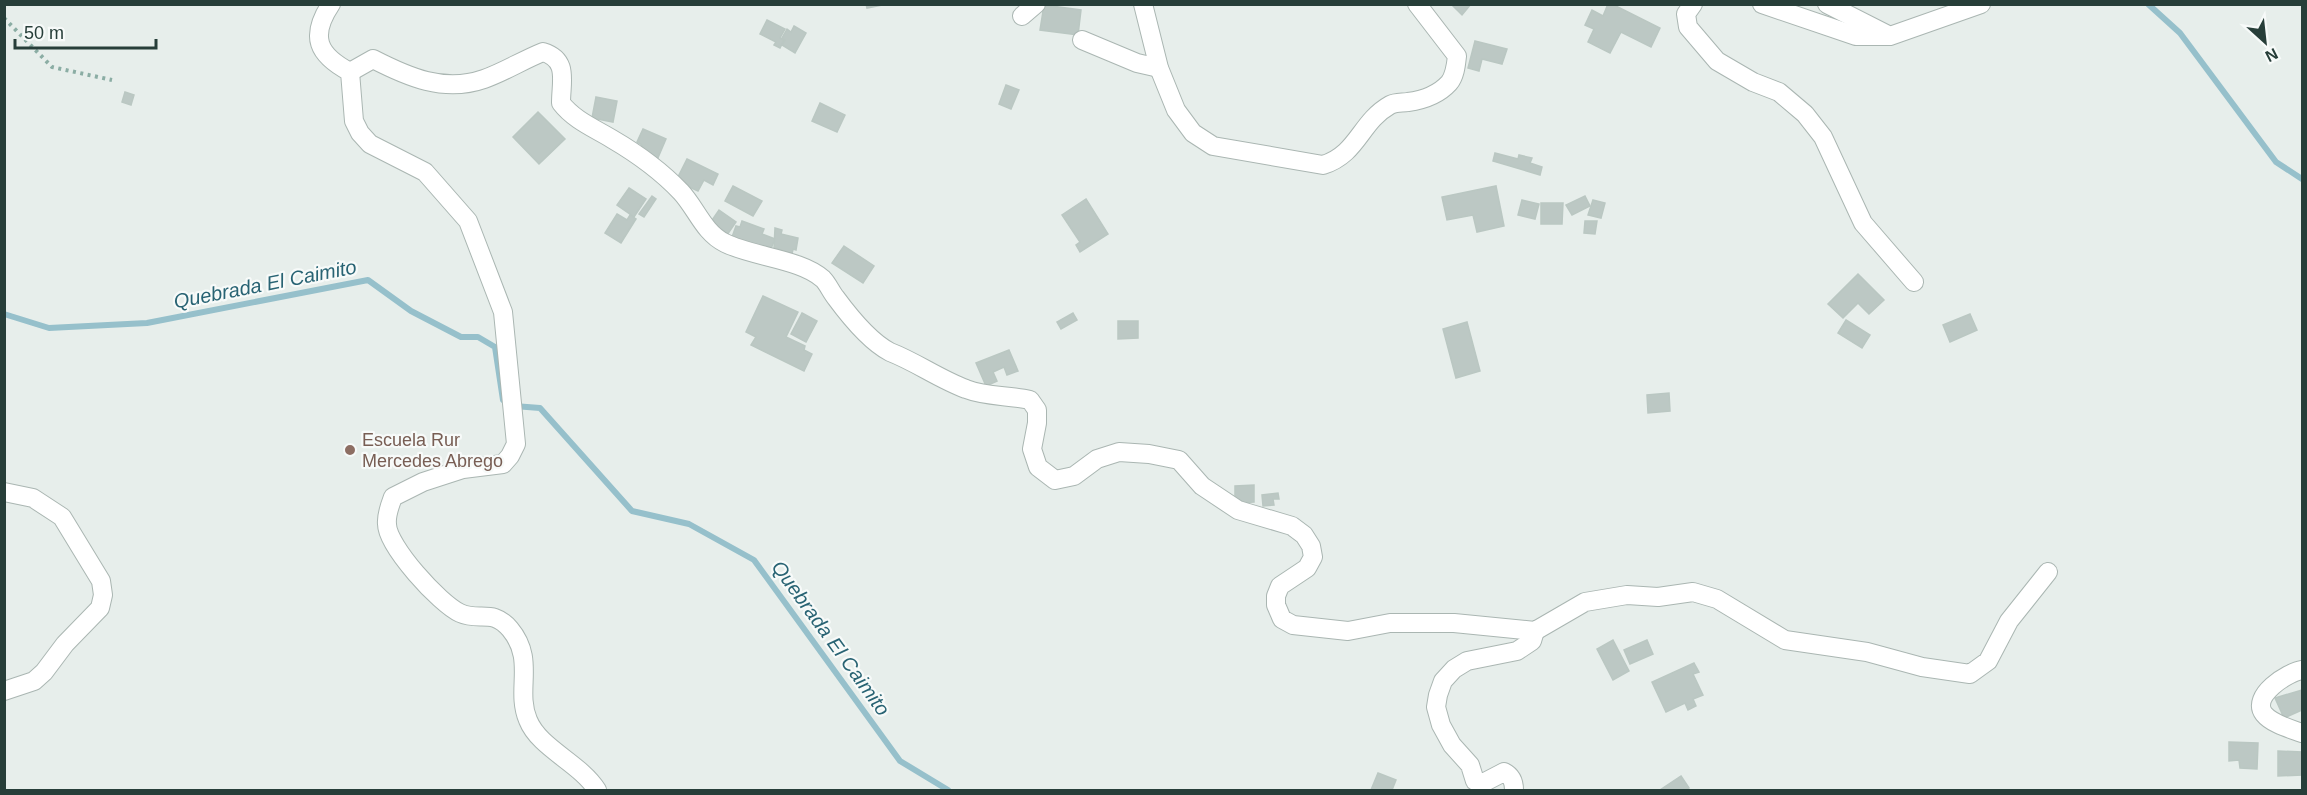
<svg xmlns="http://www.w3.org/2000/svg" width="2307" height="795" font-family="Helvetica,sans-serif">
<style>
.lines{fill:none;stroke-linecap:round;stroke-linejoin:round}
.stream{stroke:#96c0cb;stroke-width:6}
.building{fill:#bcc8c4;stroke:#bac7c2;stroke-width:1.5}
.street-casing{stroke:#aab6b2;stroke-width:20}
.path{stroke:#8bada4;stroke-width:4;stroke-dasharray:3 4.5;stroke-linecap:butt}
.street{stroke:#fff;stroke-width:18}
.education-dot{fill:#8d6e63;stroke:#f7faf9;stroke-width:2}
.labels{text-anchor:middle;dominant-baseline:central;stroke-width:4.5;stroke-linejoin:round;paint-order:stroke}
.education-label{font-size:18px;fill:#785e54;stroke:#f7faf9;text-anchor:start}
.water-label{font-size:20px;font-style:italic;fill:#286373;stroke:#f7faf9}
</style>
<rect width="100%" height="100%" fill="#e7eeeb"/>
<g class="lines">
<g class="stream">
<path d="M2148,4l32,29 96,129 26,17"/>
<path d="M4,314l45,14 98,-5 221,-43 43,31 50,26h17l17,10 8,53 2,1"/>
<path d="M514,406l26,2 92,103 57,13 65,36 146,201 48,29"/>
</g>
</g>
<g class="building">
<path d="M866,4h21l-20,4z"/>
<path d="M1451,4h20l-9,11z"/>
<path d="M1608,4h4l48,24 -9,19 -30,-15 -11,21 -22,-11 6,-13 -9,-4 7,-15 11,6z"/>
<path d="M1044,5l37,5 -3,25 -38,-5z"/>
<path d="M767,20l18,9 -5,9 4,2 -4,8 -6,-3 2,-3 -16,-8z"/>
<path d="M794,26l12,7 -11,20 -13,-8 3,-5 -3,-2 5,-9 4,3z"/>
<path d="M1475,41l32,8 -5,15 -20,-5 -3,12 -11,-3z"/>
<path d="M1006,85l13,5 -8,19 -12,-5z"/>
<path d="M125,92l9,3 -3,10 -9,-3z"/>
<path d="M596,97l21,4 -4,21 -21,-4z"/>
<path d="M820,103l25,12 -8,17 -25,-11z"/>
<path d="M538,112l27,27 -26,25 -26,-27z"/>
<path d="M643,129l23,10 -9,21 -18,-8 3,-7 -5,-3z"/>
<path d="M1495,153l23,6 1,-4 13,3 -2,5 12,4 -2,8 -47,-14z"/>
<path d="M687,159l31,15 -5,11 -9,-5 -6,11 -22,-10z"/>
<path d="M733,186l29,15 -9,15 -28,-15z"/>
<path d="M1496,186l8,40 -27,6 -4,-17 -26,5 -5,-23z"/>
<path d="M629,188l17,11 -12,18 -17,-12z"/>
<path d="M652,196l4,3 -12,18 -5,-3z"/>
<path d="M1585,196l5,10 -18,9 -6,-10z"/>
<path d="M1086,199l22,35 -28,18 -4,-7 4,-3 -18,-27z"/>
<path d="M1522,200l17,4 -4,15 -17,-4z"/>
<path d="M1593,200l12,3 -4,15 -13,-3z"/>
<path d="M1541,203h22l-1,21h-21z"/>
<path d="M719,210l17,12 -11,16 -17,-12z"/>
<path d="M617,214l10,6 3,-5 6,4 -15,24 -16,-10z"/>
<path d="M742,221l22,8 -2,5 13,5 -4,10 -40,-9 5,-14 4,1z"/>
<path d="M1585,221h12l-2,13 -11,-1z"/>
<path d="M775,228l7,2 -1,4 17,4 -2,12 -3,-1 -1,5 -18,-6z"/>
<path d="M844,246l30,20 -11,17 -31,-20z"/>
<path d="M1858,274l26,26 -15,14 -11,-11 -15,15 -15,-14z"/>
<path d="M763,296l35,16 -12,25 19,9 -1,4 8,4 -8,17 -53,-26 5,-8 -10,-5z"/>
<path d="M802,313l15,8 -11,21 -15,-8z"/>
<path d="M1073,313l4,7 -16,9 -4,-7z"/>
<path d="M1970,314l7,16 -27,12 -7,-17z"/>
<path d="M1846,320l24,15 -8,13 -24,-15z"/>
<path d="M1118,321h20v17l-20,1z"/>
<path d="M1467,322l13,49 -24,7 -13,-49z"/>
<path d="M1009,350l9,21 -11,4 -3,-8 -11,5 4,9 -11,5 -10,-23z"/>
<path d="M1669,393l1,18 -22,2 -1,-18z"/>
<path d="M1254,485v17l-19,1v-17z"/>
<path d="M1278,493l1,6h-6l1,6 -11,1 -1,-11z"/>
<path d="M1613,640l16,31 -16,9 -16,-31z"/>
<path d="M1647,640l6,14 -23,10 -6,-14z"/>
<path d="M1694,663l5,9 -6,2 10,21 -10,4 3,7 -8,4 -3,-7 -19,9 -14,-30z"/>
<path d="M2302,690v20l-18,8 -9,-20z"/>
<path d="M2229,742l29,1 -1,26 -17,-1 -1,-8 -10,1z"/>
<path d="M2278,751l24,1v23l-24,1z"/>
<path d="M1378,773l18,7 -4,10h-21z"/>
<path d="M1681,776l8,12 -4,2h-25z"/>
</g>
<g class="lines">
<defs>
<g id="street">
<path d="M331,4c-22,33 -13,51 19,68l4,49 6,12 10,11 55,28 43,49 35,91 13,132 -6,12 -7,8 -40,5 -40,13 -30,15c-3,8 -7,18 -6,27 0,22 53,80 73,89 20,9 32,-5 50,16 26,31 5,60 18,91 11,28 52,43 69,70"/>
<path d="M1143,4l16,64 17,42 17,23 20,13 110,19c35,-11 37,-43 67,-60 6,-3 12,-2 18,-3 15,-2 31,-8 41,-19 6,-7 7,-18 8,-27l-40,-52"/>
<path d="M1693,4l-7,10 2,13 29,34 36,21 26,10 26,22 18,23 40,86 51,59"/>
<path d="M1762,4l94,32h34l91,-32"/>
<path d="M1827,4l59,30"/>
<path d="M1022,16l14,-12"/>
<path d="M1082,40l55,23 22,5"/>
<path d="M350,72l23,-13c35,18 71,34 111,20 20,-7 39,-19 59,-27 26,8 18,29 18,51 13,17 33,25 51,36 24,14 50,33 69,53 15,16 23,41 44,51 28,14 76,16 98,36 5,5 8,13 13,19 14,19 33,43 54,54 26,10 49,27 76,37 20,8 42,6 64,11l7,10v13l-5,26 6,18 17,13 19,-4 23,-17 22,-7 30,2 30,6 23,26 36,24 54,16 12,9 7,11 2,11 -6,11 -27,18 -4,10v9l6,14 11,6 55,6 42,-8h64l81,8 50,-29 42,-7 31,2 35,-5 24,7 68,41 82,12 55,15 48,7 18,-13 21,-40 39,-49"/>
<path d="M4,492l29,6 29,19 39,64 2,14 -3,13 -35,36 -21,28 -10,9 -30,10"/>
<path d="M2302,670c-14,2 -52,26 -38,44 8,10 27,15 38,19"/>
<path d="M1514,790c0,-8 -2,-14 -10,-18l-23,12 -6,-3 -5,-16 -18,-20 -11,-20 -5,-18 2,-12 5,-14 11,-12 13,-8 50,-10 15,-10 3,-10"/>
</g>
</defs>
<use href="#street" class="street-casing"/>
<path class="path" d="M4,18l48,49 60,13"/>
<use href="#street" class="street"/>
</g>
<circle class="education-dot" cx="350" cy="450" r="6"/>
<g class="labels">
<g class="education-label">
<text x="362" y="440">Escuela Rur<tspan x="362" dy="21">Mercedes Abrego</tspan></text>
</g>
<g class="water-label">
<text transform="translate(265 284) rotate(-11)">Quebrada El Caimito</text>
<text transform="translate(831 638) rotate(54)">Quebrada El Caimito</text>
</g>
</g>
<rect width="2307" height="795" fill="none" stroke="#273e39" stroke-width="12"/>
<g transform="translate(2265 42) rotate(153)" stroke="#f7faf9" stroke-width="4.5" paint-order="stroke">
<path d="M0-4.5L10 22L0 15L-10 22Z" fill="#273e39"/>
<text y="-9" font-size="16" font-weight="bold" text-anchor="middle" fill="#273e39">N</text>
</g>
<path d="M15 39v9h141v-9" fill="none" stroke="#273e39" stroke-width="3"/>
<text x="24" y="39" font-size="18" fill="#273e39" stroke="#f7faf9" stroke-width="4.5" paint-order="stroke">50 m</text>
</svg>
